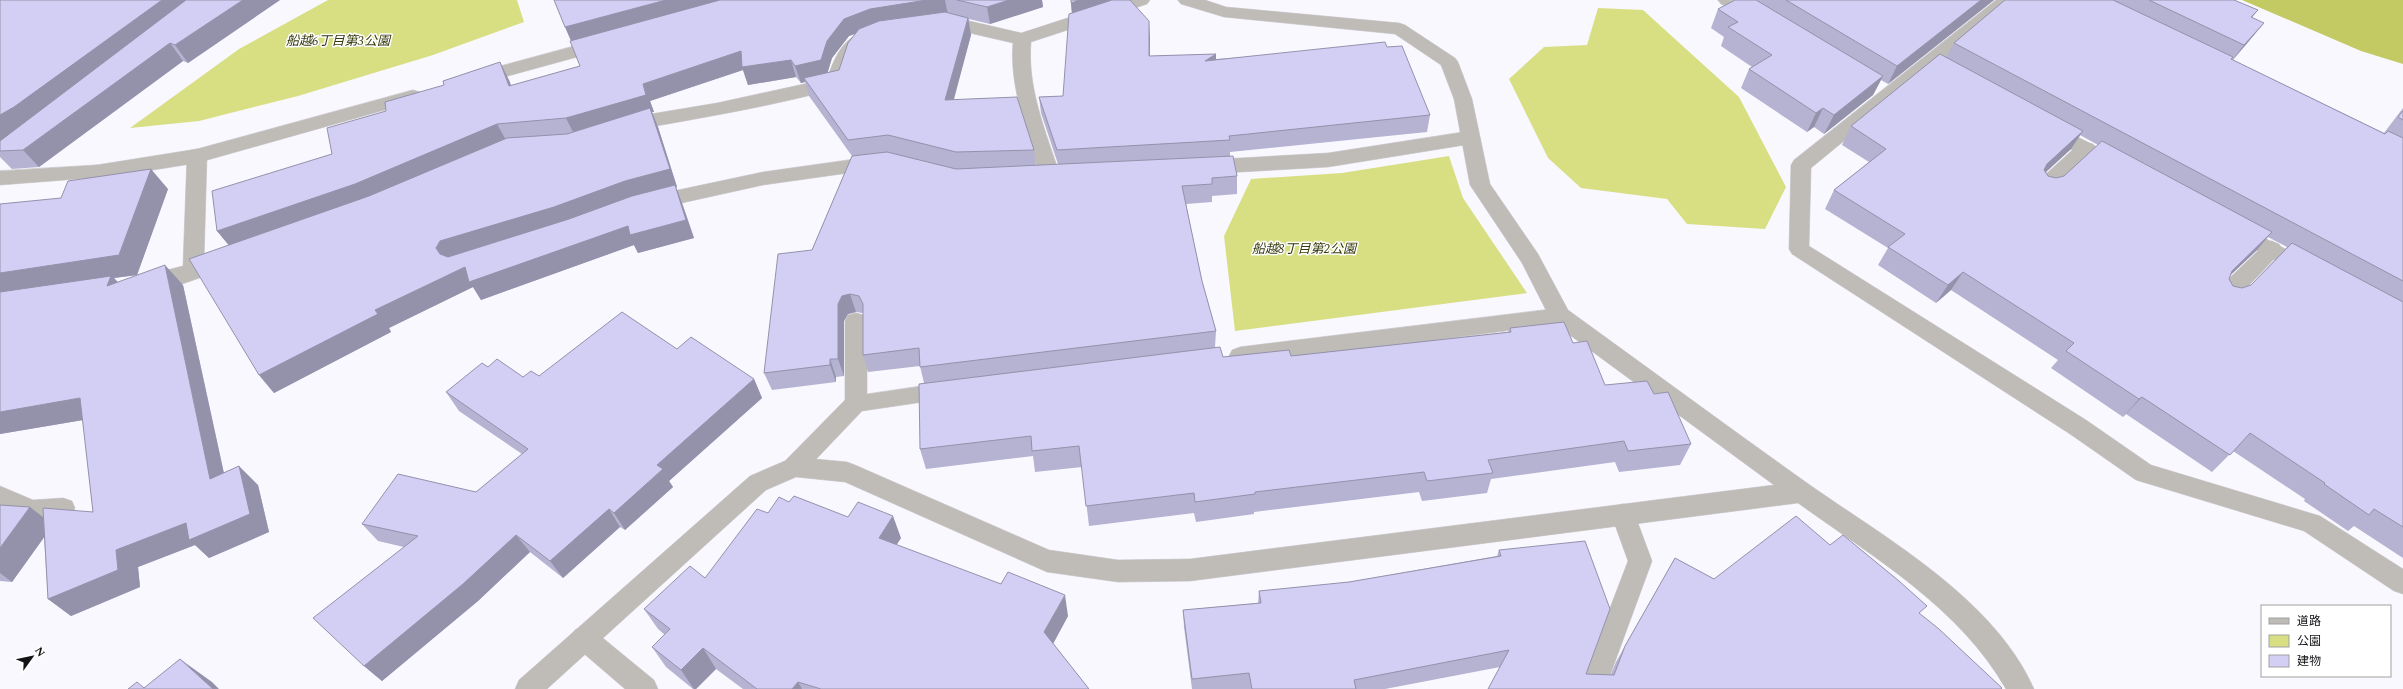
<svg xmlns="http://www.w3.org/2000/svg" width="2403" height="689" font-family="Spectral,'Noto Sans JP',serif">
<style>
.green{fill:#d8df82}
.forest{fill:#c3c963}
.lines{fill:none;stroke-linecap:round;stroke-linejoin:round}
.service-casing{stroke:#d4d3da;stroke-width:1}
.minor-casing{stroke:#d4d3da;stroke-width:1}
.tertiary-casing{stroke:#d4d3da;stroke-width:1}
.service{fill:#bfbcb8;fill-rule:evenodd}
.minor{fill:#bfbcb8;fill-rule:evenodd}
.tertiary{fill:#bfbcb8;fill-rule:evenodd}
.wall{fill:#b5b2d2;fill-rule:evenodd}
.shaded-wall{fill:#9491ab}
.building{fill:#d3cff4;stroke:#9491ab}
.labels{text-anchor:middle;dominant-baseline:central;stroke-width:3;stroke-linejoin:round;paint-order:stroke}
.park-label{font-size:13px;font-style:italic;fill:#36390d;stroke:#fff}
</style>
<rect width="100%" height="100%" fill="#f9f8ff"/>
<g class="green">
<path d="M328,0h189l7,22 -91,33 -135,41 -99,25 -69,7 109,-79z"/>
<path d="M1598,8l45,2 96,87 47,90 -21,42 -78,-5 -20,-25 -86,-11 -33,-30 -39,-79 35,-32 43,-2z"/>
<path d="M1449,156l14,42 64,95 -292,38 -11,-95 27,-57 91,-6z"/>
</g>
<path class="forest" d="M2242,0h161v64l-42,-13z"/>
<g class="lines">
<defs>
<g id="service">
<path d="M1123,0h27l-3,4 -116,38c-4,46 15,90 29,133l-3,5 -7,2 -7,-2c-6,-10 -8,-21 -11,-32 -11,-34 -22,-69 -19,-105l-65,-15 -13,-1 -3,-4 3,-4 13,-3 73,17z"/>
<path d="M864,32l6,2 3,4 -17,16 -14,33c-61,17 -124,28 -186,39 -12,2 -24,9 -36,6l-3,-5 3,-5 25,-7 72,-12 110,-24c7,-20 15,-41 37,-47z"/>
<path d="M1470,131l7,2 3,5 -3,5 -149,24 -123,7 -7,-2 -3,-5 3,-5 7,-2 123,-7z"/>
<path d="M2086,142l7,2 3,5 -3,5 -43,39 -7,2 -7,-2 -3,-5 3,-5 43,-39z"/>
<path d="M877,156l7,2 3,5 -3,5 -121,17 -113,25 -7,-2 -3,-5 3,-5 7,-2 113,-24z"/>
<path d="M2272,241l7,3 3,5 -3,5 -46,48 -8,2 -8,-2 -3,-6 3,-6 48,-46z"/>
<path d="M856,313l8,2 3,6v82l-3,6 -8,3 -8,-3 -3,-6v-82l3,-6z"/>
<path d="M0,486l33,14 30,-2 9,3 3,7 -3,7c-28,10 -47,3 -72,-8z"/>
</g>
<g id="minor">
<path d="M1718,0c16,0 40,0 50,15l-3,4h-12l-32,-15z"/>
<path d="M1996,0h20l-205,168 -2,78 277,174 65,45 169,51 83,53v25l-9,-3 -90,-60 -168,-51 -66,-46 -278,-180 -3,-5 2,-84 3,-5z"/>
<path d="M2050,123l75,38 3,5 -3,5 -7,2 -7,-2 -68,-37 -3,-5 3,-5z"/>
<path d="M197,149l7,2 3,5 -3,104 20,-7 7,3 3,5 -3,5c-23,8 -70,30 -92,23l-4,-6 4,-6 44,-11 4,-110 3,-5z"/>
<path d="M97,165l7,2 3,5 -3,5 -104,8v-14z"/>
<path d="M2236,223l78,41 3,5 -3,5 -7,3 -7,-3 -71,-39 -3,-5 3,-5z"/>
<path d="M1560,308l8,2 3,6 -3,6 -8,2 -320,41 -8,-3 -3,-6 3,-6 8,-3z"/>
<path d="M949,382l8,3 3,6 -3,6 -95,14 -60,63 -8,3 -8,-3 -4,-7 4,-7 62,-63z"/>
<path d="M1623,504l9,3 20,54 -47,128h-26l49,-128 -17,-47 3,-7z"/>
<path d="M584,626l9,4 61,50 4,9h-33l-50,-43 -4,-8 4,-8z"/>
</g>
<g id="tertiary">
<path d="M1178,0h27l21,7 173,16 6,2 50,33 3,4 14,37 18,85 48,70 30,56c80,58 159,116 239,173 78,55 187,115 227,206h-28c-47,-82 -133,-132 -208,-186l-608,78 -72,1 -71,-10 -202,-90 -49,-5 -30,13 -219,199h-32l4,-9 231,-204 44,-19 53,5 8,3 194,85 69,10 72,-1 584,-74 -222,-163 -30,-59 -52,-78 -16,-86 -13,-34 -46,-31 -171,-17 -43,-13z"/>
<path d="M604,38l6,2 3,4 -3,4 -135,37 -7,-2 -2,-4 2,-4z"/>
<path d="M413,90l7,2 2,4 -2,4 -223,63 -100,16 -7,-2 -3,-5 3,-5 7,-2 100,-16z"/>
</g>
</defs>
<use href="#service" class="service-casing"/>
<use href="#minor" class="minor-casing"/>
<use href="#tertiary" class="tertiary-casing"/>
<use href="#service" class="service"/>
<use href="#minor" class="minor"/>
<use href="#tertiary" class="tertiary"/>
</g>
<g class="wall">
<path d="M0,0h280l-92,63 -5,-2 -144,106 -27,2 -12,-12v-16l2,-2 -2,2z"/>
<path d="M554,0h488l1,7 -53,17 -21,-5 2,16 -18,65 81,50 2,15 22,-1 -17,-51 -2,-16 24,-1 9,-83 -1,-10 79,35v18l66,-2v5l171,-12 43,68 -3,17 -197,20v4l7,20v18l-25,2v6l-26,2 16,77 14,50 -1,16 8,10 68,-1 217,-24 2,-4 63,15 32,42 49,9 37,50 -11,21 -61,7 -4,-10 -124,17 -4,14 -65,8 -3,-9 -165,20v2l-58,8 -2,-9 -105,13 -7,-59 -47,5 -2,-16 -107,13 -6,-20 4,-66 -4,-17 -52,6 -5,-17v-42l-7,-1 -8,2 -4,7v55l-8,1v5l-64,8 -8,-17 48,-123 40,-94 -43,-60 -4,-14 -4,1 -5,-6 -48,8 -5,-15 -93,31 4,11h-2l6,15 19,60h-1l6,16 12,35 -56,15 -4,-8 -153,55 -8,-13 -84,41 2,4 -117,61 -15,-18 -30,-130 -12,-14 115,-77 177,-74 2,6 69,-20 -9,-25zM855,34l-16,36 -12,3 5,-15 17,-22z"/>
<path d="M1757,0h237l-106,84 -7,-4 -8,15 -49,39 -10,-7 -7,5 -66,-44 8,-19 3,-2 -31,-21 3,-9 -13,-9 7,-19z"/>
<path d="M2005,0h229l24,10 -6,8 12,5 -15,18 -16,19 151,73 19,-25v450l-49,-32 -6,5 -44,-30 1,-2 -72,-48 -21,21 -86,-58 -3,3 -72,-49 7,-8 -107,-70 -15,13 -58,-38 10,-17 -63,-39 9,-19 35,-28 -27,-17 9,-19 95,-69 8,-14zM2080,135l18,10 -34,31 -8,2 -8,-2 -2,-4 25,-23zM2268,237l19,10 -36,38 -9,3 -9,-2 -4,-7 1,-4 26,-24z"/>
<path d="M168,189l-31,86 -23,3 4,5 65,2 41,188 34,12 11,47 -60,26 -14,-13 -57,22 2,20 -69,29 -23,-17 -4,-62 -32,45 -12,-1v-76l43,13 50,-6 -10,-92 -83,14v-230z"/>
<path d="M677,349l77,30 8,19 -93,83 4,6 -48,43 -5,-3 -57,51 -33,-26 -52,49 -96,80 -18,-15 40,-119 -26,-6 -16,-17 114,-32 46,-38 -63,-43 -13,-19 42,-25 35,10 16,-1z"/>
<path d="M789,502l112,36 -5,7 172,71 -15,28 36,45h-346l-27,-20 -20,20h-3l-27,-22 -14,-20 13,-12 -7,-6 -14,-20 61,-31 63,-65z"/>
<path d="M1830,545l90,69 82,74 -514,1 12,-22 -115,22h-193l-8,-62 -1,-17 75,-7 1,-12 90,-9 148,-26 2,-6 87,124h25l5,-12 59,-104 39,21z"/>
</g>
<g class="shaded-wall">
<path d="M162,0h36l-168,125 -30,16v-26z"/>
<path d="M243,0h37l-92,63 -13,-18z"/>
<path d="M666,0h70l-163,45 -8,-18z"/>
<path d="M927,0h18l3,15 -74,12 -25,9 -17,22 -6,20h-22l1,4 -4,1 -6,-17 32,-25 17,-22 26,-10z"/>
<path d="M1009,0h33l1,7 -53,17 -3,-17z"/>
<path d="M1079,0h38l-45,15 -1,-12z"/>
<path d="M1981,0h13l-106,84 9,-18z"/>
<path d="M968,18l3,17 -22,83 -4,-18z"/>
<path d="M1149,21l1,17 -1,35z"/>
<path d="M2264,23l-15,18 -19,22 14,-18z"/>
<path d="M170,43l13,18 -144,106 -16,-17z"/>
<path d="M741,51l50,9 5,17 -48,8 -5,-15 -93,31 4,11h-2l6,15 19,60h-1l6,16 12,35 -56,15 -4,-8 -153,55 -8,-13 -84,41 2,4 -117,61 -15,-18 116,-65 90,-43 210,-80 -227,79 -12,-18 4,-7 135,-105 -9,-18 77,-34z"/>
<path d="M1216,54v17l-11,-10z"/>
<path d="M500,62l9,18 9,24 -9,-18z"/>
<path d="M1883,76l-10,19 -49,39 10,-19z"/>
<path d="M1823,108l-9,19 -7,5 9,-19z"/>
<path d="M497,124l10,18 -141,60 -135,46 -14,-17z"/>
<path d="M2083,131l-12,18 -36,33 12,-18z"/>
<path d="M151,169l17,20 -31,86 -23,3 16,17h-130v-22z"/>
<path d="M2272,232l-16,19 -40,38 16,-18z"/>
<path d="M165,265l18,20 46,212 -19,-18z"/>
<path d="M1963,272l-12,18 -15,13 12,-18z"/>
<path d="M850,294l6,18 -8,2 -4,7v55l-6,-17v-55l4,-8z"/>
<path d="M830,359l6,18v5l-6,-17z"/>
<path d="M754,379l8,19 -93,83 4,6 -48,43 -11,-17 43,-48z"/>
<path d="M2142,397l-16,17 -3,3 16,-18z"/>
<path d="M80,398l21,19 -101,17v-22z"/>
<path d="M239,466l19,19 11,47 -60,26 -14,-13 -57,22 2,20 -69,29 -23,-17 68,-49z"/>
<path d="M30,507l23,18 -41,57 -12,-9v-25z"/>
<path d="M609,509l11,18 -57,51 -13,-17z"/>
<path d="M893,516l8,22 -14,22 -8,-22z"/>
<path d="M516,535l14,17 -52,49 -96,80 -18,-15z"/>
<path d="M1065,595l3,21 -20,37 -4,-21z"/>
<path d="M703,648l13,21 -20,20h-2l-13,-19z"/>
<path d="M180,659l32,23 7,7h-6z"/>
<path d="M798,682l4,7h-10z"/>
</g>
<g class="building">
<path d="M0,0h162l-148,107 -14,8z"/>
<path d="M186,0h57l-68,45 -5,-2 -147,107 -23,1v-10z"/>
<path d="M554,0h112l-101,27z"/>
<path d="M720,0h207l-57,9 -26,10 -17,22 -6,19 -26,6 -4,-6 -49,7 -1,-16 -98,33 3,11 -80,23 -69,6 -142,60 -138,47 -5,-40 120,-37 -5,-26 59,-17 -1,-9 59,-17 -1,-4 57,-19 9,24 71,-20 -10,-25z"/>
<path d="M957,0h52l-22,7z"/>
<path d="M1071,0h8l-8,3z"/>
<path d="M1112,0h18l19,21v35l67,-2 -11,7 180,-19 2,5 15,-1 28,69 -201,21 1,4 -173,10 -18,-53 24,-1 6,-82z"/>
<path d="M1735,0h21l127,76 -49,39 -11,-7 -7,5 -67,-44 23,-14 -44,-28 10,-5 -20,-13z"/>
<path d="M1786,0h195l-84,66z"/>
<path d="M2005,0h108l120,57 -2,2 154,75 3,-3 15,7v143l-449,-238z"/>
<path d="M2149,0h85l24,10 -7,7 13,6 -20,22z"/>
<path d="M945,12l23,6 -23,82 72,-3 17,53 -78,2 -68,-17 -40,5 -44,-62 35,-8 9,-27 11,-14 20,-8z"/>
<path d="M1940,54l143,77 -36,33 -3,6 4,6 8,2 8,-2 38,-35 170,91 -40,39 -3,8 4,7 9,2 9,-3 41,-42 111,59v225l-29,-18 -5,6 -45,-31 1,-1 -75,-50 -20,22 -88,-58 -3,2 -73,-48 8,-8 -111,-71 -15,13 -60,-38 17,-13 -71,-44 52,-41 -35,-23z"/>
<path d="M650,108l20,61 -45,12 -71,26 -114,34 -4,7 4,6 8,3 121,-38 63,-23 43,-11 11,35 -56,15 -2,-9 -159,56 -4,-15 -90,43 3,4 -119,61 -70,-116 180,-63 138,-58 60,-4z"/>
<path d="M2403,111v9l-5,-3z"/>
<path d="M887,152l69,17 277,-13 4,20 -25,2v6l-30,2 20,95 14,50 -296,36 -1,-19 -56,7v-51l-4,-8 -9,-2 -8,2 -4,8v55h-8v6l-66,8 14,-119 34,-4 40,-94z"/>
<path d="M151,169l-32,86 -119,18v-69l61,-6 7,-17z"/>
<path d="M165,265l45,214 29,-13 11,48 -61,26 -3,-17 -70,27 2,20 -70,29 -5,-91 50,4 -13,-114 -80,14v-120l111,-16 -4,10z"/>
<path d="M622,312l55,37 14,-12 63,42 -97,86 6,4 -49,44 -5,-4 -59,52 -34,-26 -53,49 -99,82 -51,-48 105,-82 -56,-12 36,-50 78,18 52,-43 -82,-57 36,-29 6,4 9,-8 26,18 8,-6 8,5z"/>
<path d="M1564,322l9,21 14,-2 18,44 42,-4 7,13 14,-2 23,52 -63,7 -4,-10 -136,19 5,13 -66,8 -3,-9 -169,20v2l-60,8 -1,-9 -108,13 -7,-60 -47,5 -1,-15 -111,13 -1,-65 301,-37 3,10 66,-7 2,6 220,-24 -1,-4z"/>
<path d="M794,496l54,21 10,-15 35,14 -14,22 122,46 7,-12 57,23 -21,37 45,57h-268l-23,-7 -6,7h-35l-54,-41 -22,22 -29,-23 18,-18 -26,-20 46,-43 15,12 52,-69 11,4 11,-16 10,5z"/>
<path d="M0,505l30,2 -30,41z"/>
<path d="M1796,516l34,29 13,-10 56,46 28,25 -8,7 20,16 63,59 -1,1h-513l21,-39 -155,30 2,9h-104l-3,-16 -57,6 -9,-69 78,-7 -2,-12 90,-9 152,-26 -2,-6 86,-9 25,68 -24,65 28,1 11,-29 50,-88 39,21z"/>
<path d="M180,659l33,30h-85l9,-7 7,6z"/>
</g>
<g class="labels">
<g class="park-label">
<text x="338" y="41">船越6丁目第3公園</text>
<text x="1304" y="249">船越8丁目第2公園</text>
</g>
</g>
<rect x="2261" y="605" width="130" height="72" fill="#ffffff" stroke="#a1a1a2"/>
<rect x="2269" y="618" width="20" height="6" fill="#bfbcb8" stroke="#a1a1a2"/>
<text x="2297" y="625" font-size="12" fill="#131316">道路</text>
<rect x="2269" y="635" width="20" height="12" fill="#d8df82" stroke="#a1a1a2"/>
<text x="2297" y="645" font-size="12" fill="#131316">公園</text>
<rect x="2269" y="655" width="20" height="12" fill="#d3cff4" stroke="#a1a1a2"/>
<text x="2297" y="665" font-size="12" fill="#131316">建物</text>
<g transform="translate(32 657) rotate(57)" stroke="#ffffff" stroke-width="3" paint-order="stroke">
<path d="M0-3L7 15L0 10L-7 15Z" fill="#131316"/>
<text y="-6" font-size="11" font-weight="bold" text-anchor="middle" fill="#131316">N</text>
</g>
</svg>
